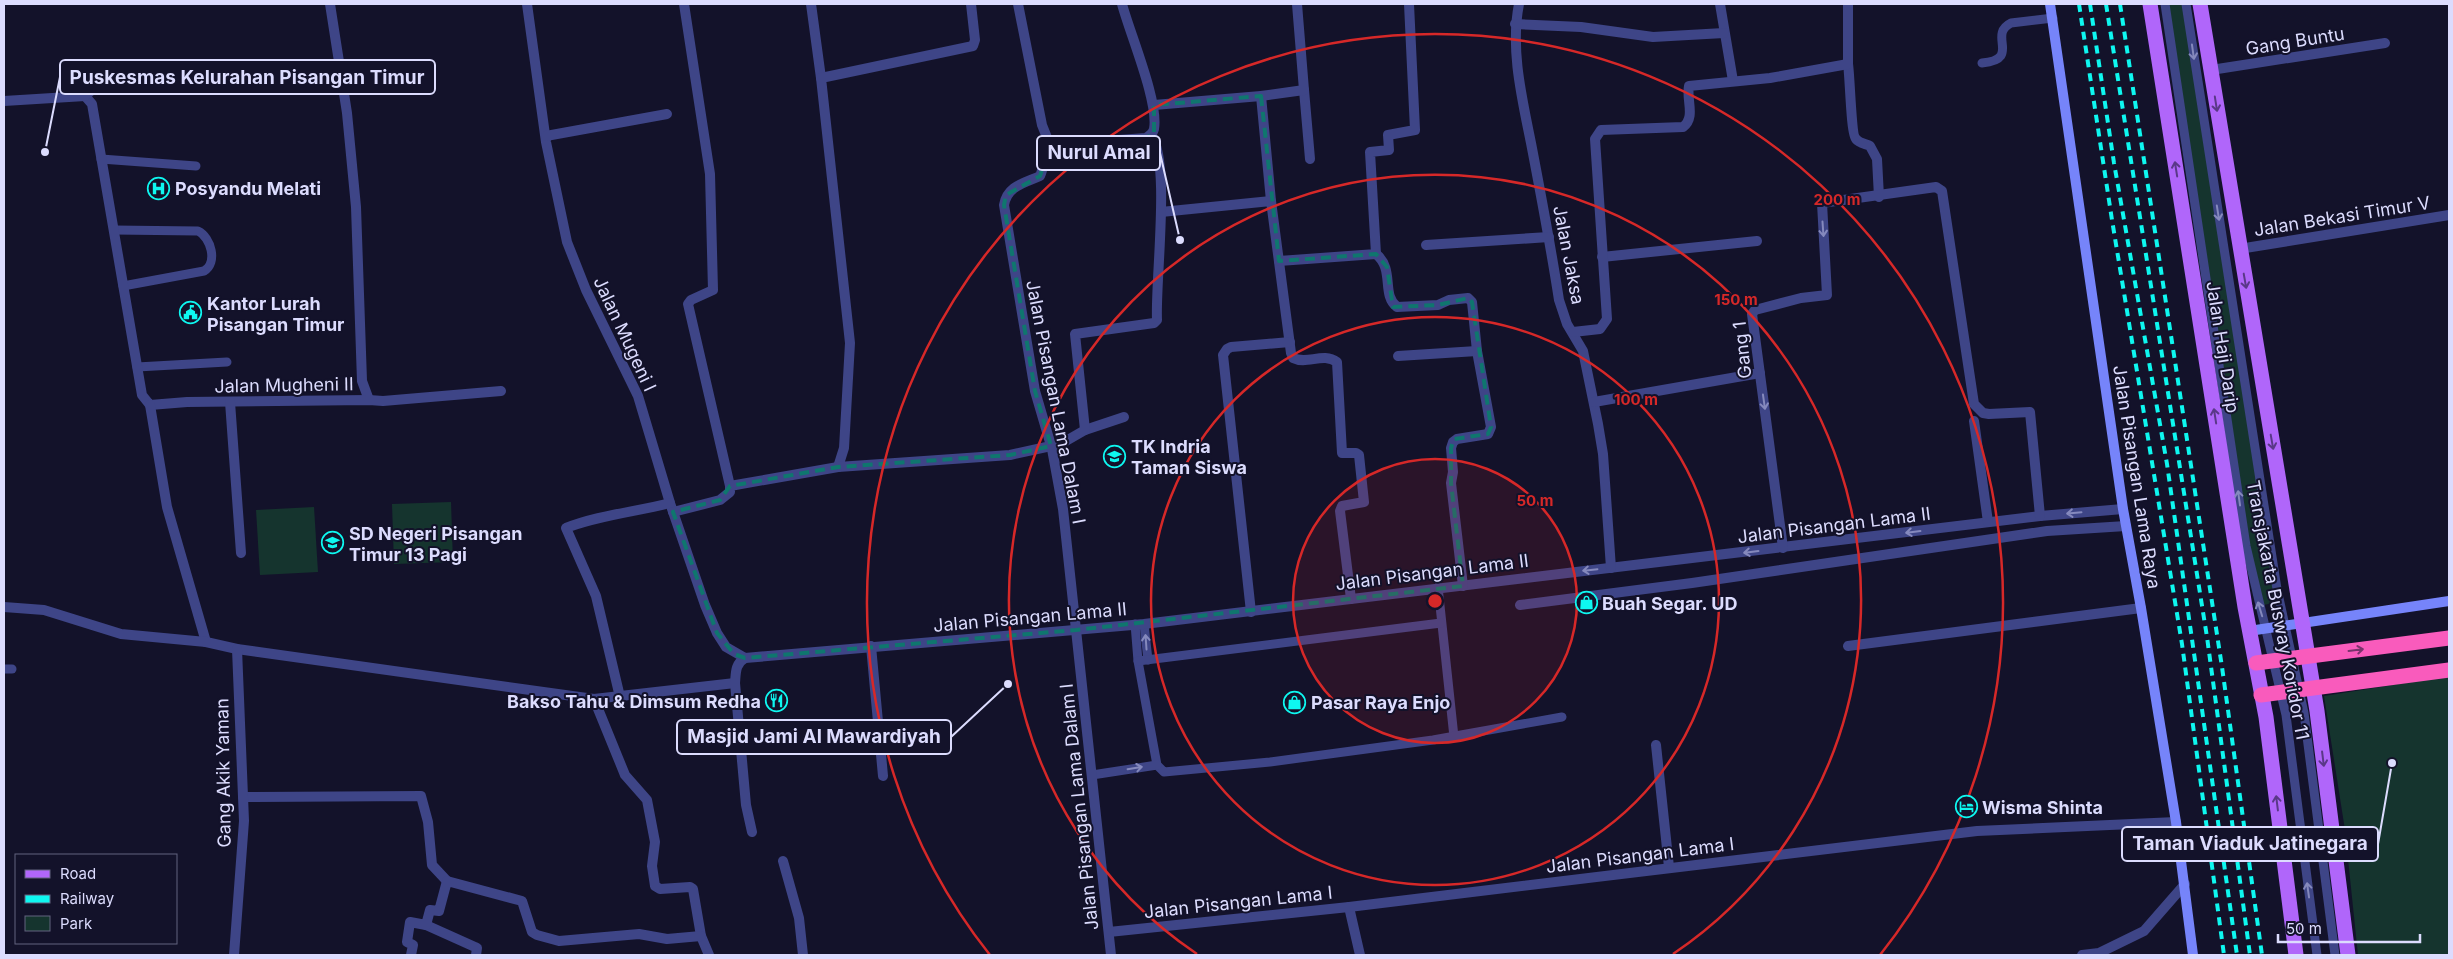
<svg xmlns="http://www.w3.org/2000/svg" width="2453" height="959" font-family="Inter,sans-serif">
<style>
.green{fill:#15342e}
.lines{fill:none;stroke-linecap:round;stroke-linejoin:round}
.lane{stroke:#3e4587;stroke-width:9}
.street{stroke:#3e4587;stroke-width:10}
.secondary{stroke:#7684fa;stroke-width:10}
.primary{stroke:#b066fa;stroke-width:15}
.highway{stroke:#f95bbc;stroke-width:15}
.rail{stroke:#0ef7f0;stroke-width:4;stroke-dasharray:8 6;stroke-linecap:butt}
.oneway{stroke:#8589bd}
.oneway2{stroke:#5a3888}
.oneway3{stroke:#7a336c}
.marked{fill:none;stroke:#0f766e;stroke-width:4;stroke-dasharray:10 6;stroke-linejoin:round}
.ring{fill:none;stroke:#d62828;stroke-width:2.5}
.labels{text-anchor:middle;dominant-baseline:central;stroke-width:4;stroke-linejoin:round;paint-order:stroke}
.street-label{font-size:18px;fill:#dcdcfe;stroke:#13122a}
.poi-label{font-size:18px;font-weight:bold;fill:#dcdcfe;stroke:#13122a;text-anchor:start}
.centre{fill:#d62828;stroke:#13122a;stroke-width:2.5}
.ring-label{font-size:15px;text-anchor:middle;font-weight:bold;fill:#d62828;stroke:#13122a;stroke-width:4;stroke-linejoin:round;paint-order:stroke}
.leader{fill:none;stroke:#dcdcfe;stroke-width:2}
.callout-dot{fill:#dcdcfe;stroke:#13122a;stroke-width:2}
.callout{fill:#13122a;stroke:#dcdcfe;stroke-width:2}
.callout-label{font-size:19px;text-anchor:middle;font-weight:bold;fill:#dcdcfe}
</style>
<rect width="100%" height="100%" fill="#13122a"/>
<g class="green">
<path d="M2165,4h21l93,598 -21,4z"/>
<path d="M451,502l2,60 -59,2 -2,-60z"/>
<path d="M314,507l4,65 -58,3 -4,-65z"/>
<path d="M2449,676v279h-91l-13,-125 -21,-134z"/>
</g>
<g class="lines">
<g class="lane">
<path d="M2165,4l81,542 40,169 31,240"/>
<path d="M2186,4l91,585 27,124 31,242"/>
<path d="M1982,63c40,-4 5,-28 29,-40l42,-5"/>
<path d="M101,159l95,7"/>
<path d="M114,230l84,1c13,6 20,32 6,40l-81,15"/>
<path d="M137,367l90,-5"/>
<path d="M1438,587l16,150"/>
<path d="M1135,624l3,37 19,104 7,7 106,-10 163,-22 129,-23"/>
<path d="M1144,624l4,36"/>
<path d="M1138,661l303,-38"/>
<path d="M4,669h8"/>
<path d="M1092,775l65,-10"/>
</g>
<g class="street">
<path d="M330,4l17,109 9,94 6,174 7,19"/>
<path d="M527,4l19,138 21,100 19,48 52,106 32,107 35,102 12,28 9,14 19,11 399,-34 896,-108 83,-7"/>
<path d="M684,4l26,170 3,116 -22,10 -3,4 42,182"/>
<path d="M811,4l10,74"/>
<path d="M1018,4l24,121 8,20"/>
<path d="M1519,4c-9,45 3,94 12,139 10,52 20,105 28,157l8,24 16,27 15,73 5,30 8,114"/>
<path d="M1720,4l13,77"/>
<path d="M1515,24l66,3 72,10 71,-4"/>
<path d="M1848,64c2,12 3,71 8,75 3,4 10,5 14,7l7,13 2,38"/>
<path d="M2211,70l174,-27"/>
<path d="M1304,90l6,69"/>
<path d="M85,96l7,8 50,291 8,10 37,-3 182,-2 14,1 118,-10"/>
<path d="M85,96l15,-13 159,-10 26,3 55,-6"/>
<path d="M1261,96l10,105 20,152 2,5c14,7 30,-6 44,4l5,91h14l3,2 5,47 -22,4 -2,5 11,88"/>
<path d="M4,101l81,-5"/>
<path d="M1154,105l107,-9 43,-6 -7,-86"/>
<path d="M546,136l121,-22"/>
<path d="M1161,212l110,-11"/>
<path d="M1426,245l123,-8"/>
<path d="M2239,249l210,-34"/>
<path d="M1376,254c19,15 5,41 21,53l41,-2 11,-5 19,-2 4,4 5,49 14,76 -3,7 -31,5 -4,3 -2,6 2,24 -2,11 12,103"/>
<path d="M1602,257l155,-16"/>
<path d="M1279,261l97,-7 -6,-102 19,-2 -1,-15 27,-5 -6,-126"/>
<path d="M1573,332l27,-3 7,-10 -12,-180 6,-9 82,-3c13,-10 3,-27 6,-41l81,-8 78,-14v-60"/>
<path d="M1398,356l79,-5"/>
<path d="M230,402l11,151"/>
<path d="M1594,402l166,-29"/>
<path d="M150,405l17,102 39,135"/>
<path d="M1974,421l14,101"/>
<path d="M1085,430l39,-13"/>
<path d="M1052,449l33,-19 -10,-96 79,-11 3,-3c-2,-40 14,-159 -6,-185"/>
<path d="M838,467l6,-19 6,-105 -29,-265 152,-32 2,-6 -4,-36"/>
<path d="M673,512l47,-12 10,-8v-6l108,-19 172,-12 41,-9"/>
<path d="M1783,548l-31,-234 3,-4 46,-12 26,-3 -5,-92 114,-16 6,4 32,213 9,9 6,1 41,-2 10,104"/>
<path d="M1520,605l172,-22 355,-52 79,-5"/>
<path d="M4,607l40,3 77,24 85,8 31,7 357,50 141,-16"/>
<path d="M1251,612l-28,-257 4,-6 4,-2 59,-5"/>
<path d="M871,646l12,130"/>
<path d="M1848,646l293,-38"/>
<path d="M745,658c-10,6 -9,14 -10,25l11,122 6,27"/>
<path d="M620,697l-24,-101 -30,-68c33,-13 69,-16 104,-25"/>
<path d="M594,699l31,76 22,25 8,42 -3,24 3,20 5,3 30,-2 3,2 8,47 8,19"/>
<path d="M1656,745l13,122"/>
<path d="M243,797l178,-1 7,26 4,43 15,16"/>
<path d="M783,861l16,57 4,37"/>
<path d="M1349,907l11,48"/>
<path d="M426,925l49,22 2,1 -1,7"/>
<path d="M1109,932l240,-25 628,-76 199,-9"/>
<path d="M234,955l10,-134 -7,-172"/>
<path d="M411,955l2,-10 -6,-3 3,-20 16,3 4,-15 9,1 8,-30 75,20 10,31 5,3 22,6 80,-7 28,5 34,-3"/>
<path d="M1111,955l-48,-446 -11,-60 -17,-58 -31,-186c3,-19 20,-22 36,-29 5,-11 3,-22 10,-31l96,-7c4,-3 7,-4 8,-9 5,-27 -24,-95 -32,-125"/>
<path d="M2082,955l17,-2 45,-22 41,-47"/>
</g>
<g class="secondary">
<path d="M2050,4l73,505 18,99 35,214 17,133"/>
<path d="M2249,631l200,-30"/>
</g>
<g class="primary">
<path d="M2150,4l95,603 21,110 30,238"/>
<path d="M2200,4l117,707 31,244"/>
</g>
<g class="highway">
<path d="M2256,663l193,-25"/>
<path d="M2261,695l188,-25"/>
</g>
<g class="rail">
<path d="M2079,4l33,216 70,424 42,311"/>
<path d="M2090,4l24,159 53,301 70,491"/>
<path d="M2106,4l101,633 43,318"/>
<path d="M2120,4l102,663 40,288"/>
</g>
</g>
<defs><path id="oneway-shaft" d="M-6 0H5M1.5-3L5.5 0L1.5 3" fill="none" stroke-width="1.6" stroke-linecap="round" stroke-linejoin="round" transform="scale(1.25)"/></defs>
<g class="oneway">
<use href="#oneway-shaft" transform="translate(2193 52) rotate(82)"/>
<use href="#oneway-shaft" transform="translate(2218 213) rotate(81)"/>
<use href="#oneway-shaft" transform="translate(1823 229) rotate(86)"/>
<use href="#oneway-shaft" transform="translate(1764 402) rotate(82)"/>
<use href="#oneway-shaft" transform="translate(2239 498) rotate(-98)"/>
<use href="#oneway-shaft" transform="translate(2074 513) rotate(175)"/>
<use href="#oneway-shaft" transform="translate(1913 532) rotate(173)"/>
<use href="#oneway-shaft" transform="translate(1751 552) rotate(173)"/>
<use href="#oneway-shaft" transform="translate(1590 570) rotate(174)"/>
<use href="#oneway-shaft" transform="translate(2260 609) rotate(-107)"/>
<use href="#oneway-shaft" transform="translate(1146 642) rotate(-94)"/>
<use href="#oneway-shaft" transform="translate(1135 768) rotate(-9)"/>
<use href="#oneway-shaft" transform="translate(2308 890) rotate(-98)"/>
</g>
<g class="oneway2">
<use href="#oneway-shaft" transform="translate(2216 104) rotate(81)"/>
<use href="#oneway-shaft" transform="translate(2176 169) rotate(-99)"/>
<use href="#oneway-shaft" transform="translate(2245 281) rotate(80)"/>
<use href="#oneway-shaft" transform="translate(2215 416) rotate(-99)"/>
<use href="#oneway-shaft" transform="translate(2272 442) rotate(80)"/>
<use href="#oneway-shaft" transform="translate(2323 759) rotate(83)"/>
<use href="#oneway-shaft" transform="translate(2277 803) rotate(-97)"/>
</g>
<use class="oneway3" href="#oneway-shaft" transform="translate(2356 650) rotate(-7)"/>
<path class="marked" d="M1261,96l18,165 97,-7 11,13 6,40 45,-2 30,-7 4,4 19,125 -3,7 -34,5 -3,9v35l12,103 -387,44 -331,28 -11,-4 -17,-21 -44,-121 47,-12 10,-14 108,-19 172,-12 41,-9 -16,-55 -31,-186 2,-10 34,-19 10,-31 96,-7 8,-5v-28z"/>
<circle cx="1435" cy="601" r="142" fill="#d62828" fill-opacity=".12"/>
<g class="ring">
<circle cx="1435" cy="601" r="142"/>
<circle cx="1435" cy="601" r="284"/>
<path d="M1197 954A426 426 0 1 1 1673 954"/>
<path d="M990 955A568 568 0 1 1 1880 955"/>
</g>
<defs>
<symbol id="hospital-ring" viewBox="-11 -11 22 22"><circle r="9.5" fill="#13122a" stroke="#0ef7f0" stroke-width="1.5"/><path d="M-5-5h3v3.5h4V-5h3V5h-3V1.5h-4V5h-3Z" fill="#0ef7f0"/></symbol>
<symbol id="civic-ring" viewBox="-11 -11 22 22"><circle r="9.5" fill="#13122a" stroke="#0ef7f0" stroke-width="1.5"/><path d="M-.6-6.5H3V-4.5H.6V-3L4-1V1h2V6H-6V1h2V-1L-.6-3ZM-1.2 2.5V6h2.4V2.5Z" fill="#0ef7f0"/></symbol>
<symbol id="school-ring" viewBox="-11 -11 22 22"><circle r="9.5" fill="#13122a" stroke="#0ef7f0" stroke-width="1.5"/><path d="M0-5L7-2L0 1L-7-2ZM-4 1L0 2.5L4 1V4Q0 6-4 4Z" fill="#0ef7f0"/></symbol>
<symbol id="shop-ring" viewBox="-11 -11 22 22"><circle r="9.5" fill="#13122a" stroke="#0ef7f0" stroke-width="1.5"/><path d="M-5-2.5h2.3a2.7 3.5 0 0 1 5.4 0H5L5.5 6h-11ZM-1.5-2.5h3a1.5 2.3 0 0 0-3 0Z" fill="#0ef7f0"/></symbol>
<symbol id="restaurant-ring" viewBox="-11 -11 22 22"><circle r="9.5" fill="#13122a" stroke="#0ef7f0" stroke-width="1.5"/><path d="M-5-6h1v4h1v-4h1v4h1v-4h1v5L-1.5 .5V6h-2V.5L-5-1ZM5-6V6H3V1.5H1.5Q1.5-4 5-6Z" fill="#0ef7f0"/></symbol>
<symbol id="hotel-ring" viewBox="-11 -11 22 22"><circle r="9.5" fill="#13122a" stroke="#0ef7f0" stroke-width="1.5"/><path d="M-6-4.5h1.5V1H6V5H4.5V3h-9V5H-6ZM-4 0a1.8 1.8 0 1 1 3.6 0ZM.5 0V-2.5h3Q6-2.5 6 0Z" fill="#0ef7f0"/></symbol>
</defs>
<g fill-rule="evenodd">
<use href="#hospital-ring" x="146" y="176" width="25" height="25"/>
<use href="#civic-ring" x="178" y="300" width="25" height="25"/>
<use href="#school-ring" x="1102" y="444" width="25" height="25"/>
<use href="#school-ring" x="320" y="530" width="25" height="25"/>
<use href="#shop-ring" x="1574" y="590" width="25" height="25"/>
<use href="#restaurant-ring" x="764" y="688" width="25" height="25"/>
<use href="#shop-ring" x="1282" y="690" width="25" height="25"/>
<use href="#hotel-ring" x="1954" y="794" width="25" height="25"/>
</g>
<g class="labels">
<g class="street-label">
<text transform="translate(2295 41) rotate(-9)">Gang Buntu</text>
<text transform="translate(2342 216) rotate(-9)">Jalan Bekasi Timur V</text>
<text transform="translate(1569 255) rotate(79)">Jalan Jaksa</text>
<text transform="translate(625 334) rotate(65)">Jalan Mugeni I</text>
<text transform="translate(2223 347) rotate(81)">Jalan Haji Darip</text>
<text transform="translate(1742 350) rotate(-96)">Gang 1</text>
<text transform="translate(284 385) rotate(-1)">Jalan Mugheni II</text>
<text transform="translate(1056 402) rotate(79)">Jalan Pisangan Lama Dalam I</text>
<text transform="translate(2137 477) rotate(81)">Jalan Pisangan Lama Raya</text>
<text transform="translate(1834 525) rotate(-7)">Jalan Pisangan Lama II</text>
<text transform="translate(1432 572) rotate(-7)">Jalan Pisangan Lama II</text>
<text transform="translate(2278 610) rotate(79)">Transjakarta Busway Koridor 11</text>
<text transform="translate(1030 617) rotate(-5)">Jalan Pisangan Lama II</text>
<text transform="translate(223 773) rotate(-91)">Gang Akik Yaman</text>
<text transform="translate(1079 807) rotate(-96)">Jalan Pisangan Lama Dalam I</text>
<text transform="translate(1640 855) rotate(-7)">Jalan Pisangan Lama I</text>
<text transform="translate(1238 902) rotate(-6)">Jalan Pisangan Lama I</text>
</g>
<g class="poi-label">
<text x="175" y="188">Posyandu Melati</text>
<text x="207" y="303">Kantor Lurah<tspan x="207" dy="21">Pisangan Timur</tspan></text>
<text x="1131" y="446">TK Indria<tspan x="1131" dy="21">Taman Siswa</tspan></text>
<text x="349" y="533">SD Negeri Pisangan<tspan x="349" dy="21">Timur 13 Pagi</tspan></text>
<text x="1602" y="603">Buah Segar. UD</text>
<text x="761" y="701" text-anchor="end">Bakso Tahu &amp; Dimsum Redha</text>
<text x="1311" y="702">Pasar Raya Enjo</text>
<text x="1982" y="807">Wisma Shinta</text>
</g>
</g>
<circle cx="1435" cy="601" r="8" class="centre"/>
<g class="ring-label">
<text x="1837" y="205">200 m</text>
<text x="1736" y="305">150 m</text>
<text x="1636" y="405">100 m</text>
<text x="1535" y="506">50 m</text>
</g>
<path class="leader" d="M45 152L60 77M1180 240L1160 153M1008 684L951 737M2392 763L2378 844"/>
<g class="callout-dot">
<circle cx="45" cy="152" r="5"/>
<circle cx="1180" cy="240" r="5"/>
<circle cx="1008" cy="684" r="5"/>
<circle cx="2392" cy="763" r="5"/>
</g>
<g class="callout">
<rect x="60" y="60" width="375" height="34" rx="5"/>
<rect x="1037" y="136" width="123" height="34" rx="5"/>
<rect x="677" y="720" width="274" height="34" rx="5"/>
<rect x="2122" y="827" width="256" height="34" rx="5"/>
</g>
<g class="callout-label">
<text x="247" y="84">Puskesmas Kelurahan Pisangan Timur</text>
<text x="1099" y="159">Nurul Amal</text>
<text x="814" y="743">Masjid Jami Al Mawardiyah</text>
<text x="2250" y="850">Taman Viaduk Jatinegara</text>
</g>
<rect width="2453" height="959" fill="none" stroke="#dcdcfe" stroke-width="10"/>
<rect x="15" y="854" width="162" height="90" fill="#13122a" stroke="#63637f"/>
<rect x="25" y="870" width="25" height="8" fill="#b066fa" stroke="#63637f"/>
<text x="60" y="879" font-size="15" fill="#dcdcfe">Road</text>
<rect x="25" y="895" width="25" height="8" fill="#0ef7f0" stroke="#63637f"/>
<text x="60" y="904" font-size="15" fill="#dcdcfe">Railway</text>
<rect x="25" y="916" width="25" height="15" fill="#15342e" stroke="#63637f"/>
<text x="60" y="929" font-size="15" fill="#dcdcfe">Park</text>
<path d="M2278 934v8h142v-8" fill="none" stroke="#dcdcfe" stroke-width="2.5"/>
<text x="2286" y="934" font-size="15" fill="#dcdcfe" stroke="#13122a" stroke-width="4" paint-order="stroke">50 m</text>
</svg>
